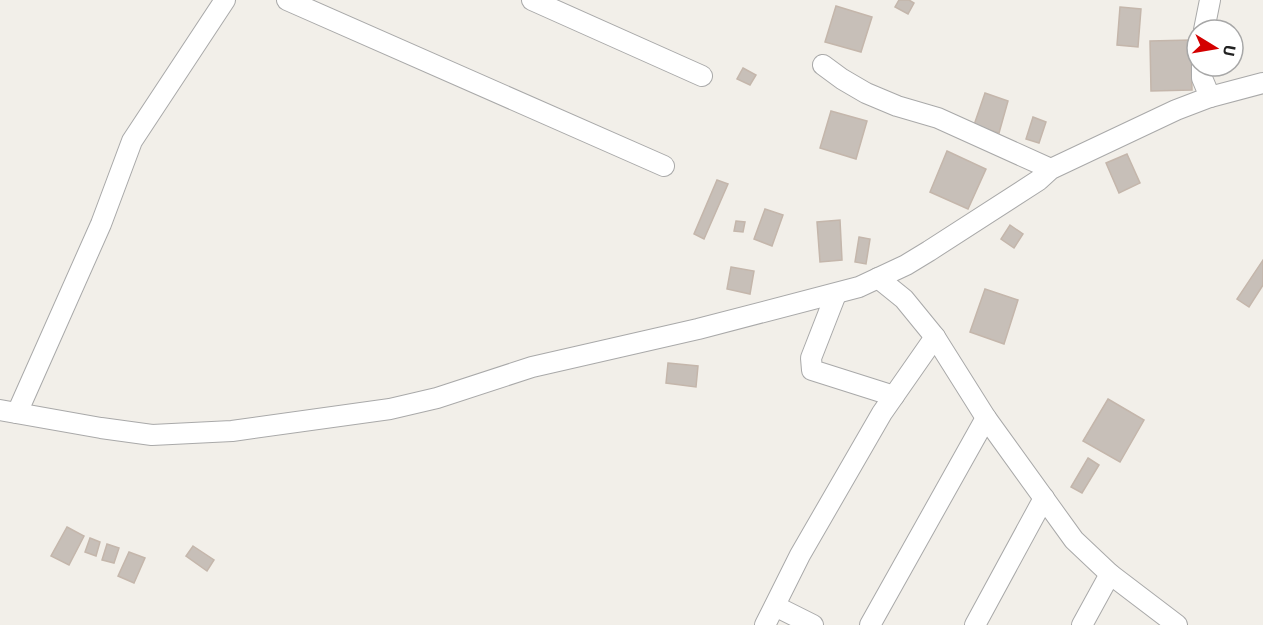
<svg xmlns="http://www.w3.org/2000/svg" width="1263" height="625" font-family="'Exo 2',sans-serif">
<style>
.building{fill:#c7bfb8;stroke:#c4b6ab;stroke-width:1.5}
.lines{fill:none;stroke-linecap:round;stroke-linejoin:round}
.minor-casing{stroke:#a9a9a9;stroke-width:22}
.minor{stroke:#fff;stroke-width:20}
</style>
<rect width="100%" height="100%" fill="#f2efe9"/>
<g class="building">
<path d="M899,0h10l5,3 -6,11 -13,-7z"/>
<path d="M836,6l36,11 -11,35 -36,-10z"/>
<path d="M1120,7l21,2 -3,38 -21,-2z"/>
<path d="M1191,40l1,50 -41,1 -1,-50z"/>
<path d="M743,68l13,7 -6,10 -13,-6z"/>
<path d="M985,93l23,8 -9,32 -25,-8z"/>
<path d="M831,111l36,10 -11,38 -36,-11z"/>
<path d="M1033,117l13,5 -7,21 -13,-4z"/>
<path d="M947,151l39,18 -18,40 -38,-17z"/>
<path d="M1127,154l13,29 -21,10 -13,-30z"/>
<path d="M717,180l11,4 -24,55 -10,-5z"/>
<path d="M765,209l18,6 -11,31 -18,-7z"/>
<path d="M840,220l2,40 -22,2 -3,-40z"/>
<path d="M736,221l9,1 -2,10 -9,-1z"/>
<path d="M1010,225l13,9 -9,14 -13,-9z"/>
<path d="M859,237l11,2 -4,25 -11,-2z"/>
<path d="M1263,260v25l-14,22 -12,-8z"/>
<path d="M731,267l23,4 -4,23 -23,-5z"/>
<path d="M985,289l33,11 -14,44 -34,-12z"/>
<path d="M668,363l30,3 -2,21 -30,-4z"/>
<path d="M1108,399l36,21 -24,42 -37,-21z"/>
<path d="M1088,458l11,7 -17,28 -11,-6z"/>
<path d="M67,527l17,9 -15,29 -18,-9z"/>
<path d="M90,538l10,4 -4,14 -11,-4z"/>
<path d="M107,544l12,4 -5,15 -12,-3z"/>
<path d="M193,546l21,14 -7,11 -21,-15z"/>
<path d="M129,552l16,6 -11,25 -16,-7z"/>
</g>
<g class="lines">
<defs>
<g id="minor">
<path d="M287,0l377,166"/>
<path d="M532,0l170,76"/>
<path d="M1204,30l6,-30"/>
<path d="M823,65l19,14 24,14 31,13 41,12 113,51"/>
<path d="M1202,66v12l8,19"/>
<path d="M878,278l26,21 31,38 51,81 88,122 36,34 67,51"/>
<path d="M836,294l-25,64 1,12 82,26"/>
<path d="M0,410l101,18 51,7 80,-4 158,-22 47,-11 95,-31 166,-38 161,-42 47,-22 23,-14 110,-71 12,-11 125,-59 34,-13 53,-14"/>
<path d="M17,413l84,-189 31,-83 93,-141"/>
<path d="M775,606l38,19"/>
<path d="M765,625l35,-70 82,-142 53,-76"/>
<path d="M870,625l116,-207"/>
<path d="M975,625l69,-127"/>
<path d="M1082,625l28,-51"/>
</g>
</defs>
<use href="#minor" class="minor-casing"/>
<use href="#minor" class="minor"/>
</g>
<g transform="translate(1215 48) rotate(101)"><circle r="28" fill="#ffffff" stroke="#a7a7a7" stroke-width="1.5"/>
<path d="M0-4.5L10 22L0 15L-10 22Z" fill="#d40000"/>
<text y="-9" font-size="16" font-weight="bold" text-anchor="middle" fill="#222222">U</text>
</g>
</svg>
